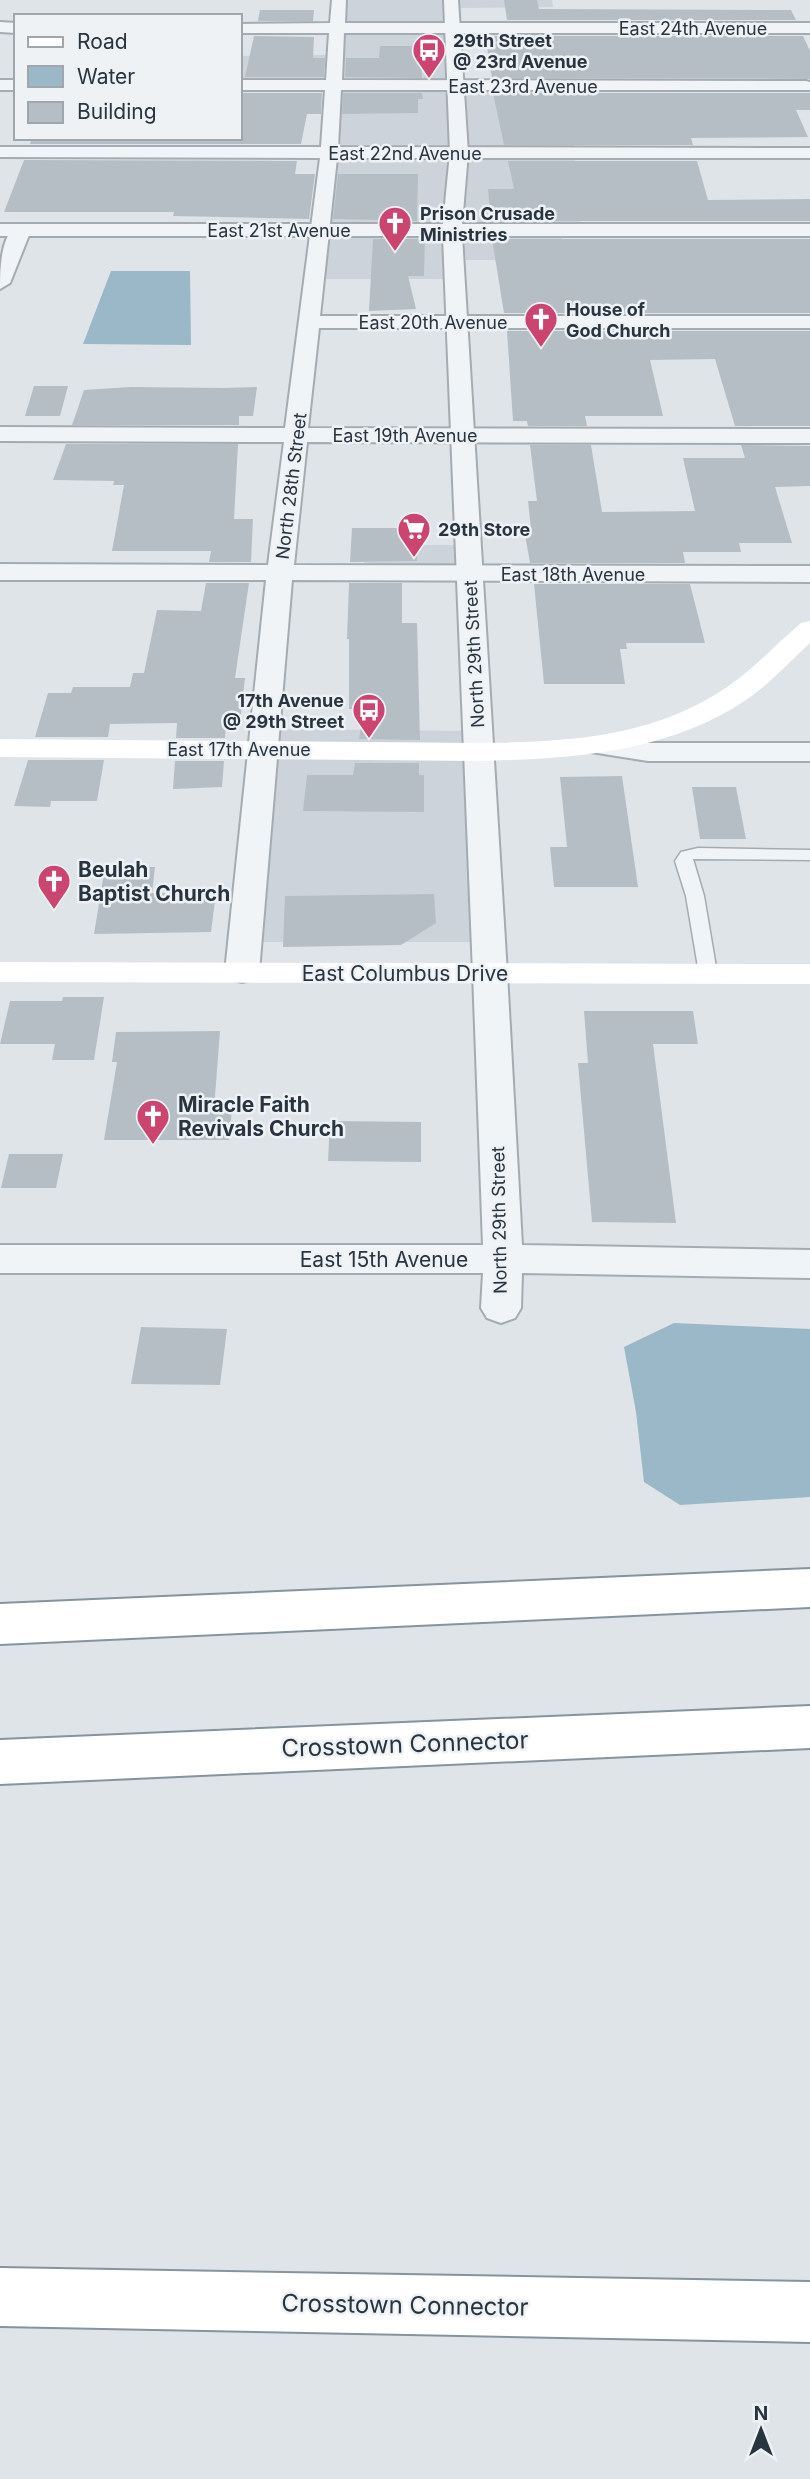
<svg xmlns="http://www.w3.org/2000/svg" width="810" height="2479" font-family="Inter,sans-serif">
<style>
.built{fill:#cdd3da}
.water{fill:#9ab8c7}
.building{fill:#b6bec5}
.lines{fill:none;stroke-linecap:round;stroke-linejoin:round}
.service-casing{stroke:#a4acb2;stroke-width:3}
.minor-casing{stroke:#a4acb2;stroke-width:4}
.tertiary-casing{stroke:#a4acb2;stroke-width:4}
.motorway-casing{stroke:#86949e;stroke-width:4}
.service{fill:#f1f4f6;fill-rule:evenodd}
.minor{fill:#f1f4f6;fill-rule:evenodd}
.tertiary{fill:#f1f4f6;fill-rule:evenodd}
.secondary{fill:#fff;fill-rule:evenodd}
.motorway{fill:#fff;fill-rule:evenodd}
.labels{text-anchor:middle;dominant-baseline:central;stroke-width:5;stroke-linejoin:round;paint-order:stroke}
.far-street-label{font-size:18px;fill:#28343f;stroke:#eef2f5}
.far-poi-label{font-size:18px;font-weight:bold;fill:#28343f;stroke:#eef2f5;text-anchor:start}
.poi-label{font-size:21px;font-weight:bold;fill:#28343f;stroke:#eef2f5;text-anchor:start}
.street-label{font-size:21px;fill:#28343f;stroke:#eef2f5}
.near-street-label{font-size:24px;fill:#28343f;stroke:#eef2f5}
</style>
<rect width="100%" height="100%" fill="#dfe4e8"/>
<g class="built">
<path d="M347,0h97l1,26h-101z"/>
<path d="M459,0h93l1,7 -93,1z"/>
<path d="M344,31h101l2,52h-107z"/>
<path d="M326,55l-3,28 -83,-1v-26z"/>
<path d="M340,89h107l3,60h-112z"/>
<path d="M464,89h105l5,60h-106z"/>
<path d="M338,156h111l-6,70h-115z"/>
<path d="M468,156h107l6,70h-118z"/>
<path d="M319,230h129l2,49h-136z"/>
<path d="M454,230l107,1 4,29h-112z"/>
<path d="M365,545h98l1,26h-100z"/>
<path d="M268,729l205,2 14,211h-234z"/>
</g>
<g class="water">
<path d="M111,271h79l1,74 -108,-1z"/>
<path d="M674,1323l136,6v168l-130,8 -36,-23 -8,-70 -12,-65z"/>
</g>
<g class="building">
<path d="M504,0h33l2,9 252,1 5,10h-289z"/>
<path d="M260,10h54l-1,11h-55z"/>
<path d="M254,36l60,1 -1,21h12l-1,19h-79z"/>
<path d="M485,36h318l7,15v28l-318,-1z"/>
<path d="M380,46h40l2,32 -77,-1 1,-19h33z"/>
<path d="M241,93h81l-1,21h-14l-6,30h-271l2,-6h208z"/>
<path d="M343,93h79l1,6h-5v14l-76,1z"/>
<path d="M493,93h317v17h-14l12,27 -117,1 2,7h-189z"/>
<path d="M24,160l273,1 -2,13h20l-6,45 -136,-3 1,-4h-170z"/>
<path d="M508,161h189l11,39 102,-1v22h-319l-3,-32h26z"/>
<path d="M338,174h80l-1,47 -84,-2z"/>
<path d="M373,239h52l-1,37h-16l8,33 -47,2z"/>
<path d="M492,239h318v74h-306z"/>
<path d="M507,331h303v95h-75l-20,-67 -65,1 13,56h-78l2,10h-59l-1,-5h-14z"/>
<path d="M34,386h34l-8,30h-35z"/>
<path d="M130,387l94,1 33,-1 -4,29h-14v9h-167l12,-35z"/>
<path d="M66,444h172l-4,75h19l-2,43h-42l2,-11h-99l12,-66h-11l1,-4 -61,-1z"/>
<path d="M530,445h61l11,67 93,-1 -12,-53h62l-4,-13 69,1v40l-35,1 17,56h-53l2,9h-58l2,11h-155l-6,-34h7l-3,-28h9z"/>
<path d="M352,528h64l1,33 -67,1z"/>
<path d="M206,583h43l-14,95h10l-5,44h-14l-1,16h-49l1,-15 -67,1 -2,13h-73l13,-44h23l2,-6h57l3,-14h11l13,-63 44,1z"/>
<path d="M349,583h53v40h15l3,117 -61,-1 5,-30h-15v-70h-2z"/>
<path d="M534,584h156l15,59h-79l1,6h-7l5,35h-81z"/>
<path d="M28,760h76l-7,41h-46l-1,6 -36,-1z"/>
<path d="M175,761h49l-2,26 -49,2z"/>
<path d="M355,763h64v12h5v37l-121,-1 4,-36h46z"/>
<path d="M622,776l16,111h-84l-4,-40h17l-7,-70z"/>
<path d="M692,787h44l10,52h-46z"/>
<path d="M105,867h50l-3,26h64l-5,39 -117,2z"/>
<path d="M434,894l2,29 -35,22 -118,2 2,-51z"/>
<path d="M63,997h41l-10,63h-42l3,-16h-55l10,-43h52z"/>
<path d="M584,1011h109l5,33h-45l23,179 -84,-1 -14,-159h10z"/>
<path d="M220,1031l-6,78h18l-3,31h-125l13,-78h-5l4,-30z"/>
<path d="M330,1121l91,1v40l-93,-1z"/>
<path d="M9,1154h54l-7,34h-55z"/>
<path d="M141,1327l86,2 -7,56 -89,-1z"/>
</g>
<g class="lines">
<defs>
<path id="service" d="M698,848l112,2v10l-117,-1 11,37 13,77 -9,6 -9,-6 -13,-77 -11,-35 6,-9z"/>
<g id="minor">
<path d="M332,0h14l-1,23h465v10h-466l-2,47 464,1 4,1v8h-469l-3,57 472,1v10h-473l-17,158h490v12h-491l-11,100 502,1v14l-503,-1 -13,123 516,1v16l-518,-2 -33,392 -5,7 -12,3 -12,-3 -5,-7 41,-392h-266v-16l268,1 16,-123 -284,-1v-14l285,1 35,-270 -320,-1v-10h321l4,-57h-85v-10h86l3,-47h-89v-9l90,-1z"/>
<path d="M0,22l16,1v10l-16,-1z"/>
<rect x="0" y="80" width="16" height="10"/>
<path d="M21,224l10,6 -21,53 -10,6c0,-18 0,-59 21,-65z"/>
<path d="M601,737l47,6h162v18h-162l-57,-9 -5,-6 5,-6z"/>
<path d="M490,963l12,3 5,7 15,272 288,5v28l-288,-5 -1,35 -6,10 -14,5 -14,-5 -6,-10 2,-35h-483v-28h483l-10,-272 5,-7z"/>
</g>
<path id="tertiary" d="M444,0h14l10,153 -6,71h348v12h-348l45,737 -5,7 -12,3 -12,-3 -5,-7 -30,-737h-443v-12h443l7,-71z"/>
<g id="motorway">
<path d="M810,1569v38l-810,37v-40z"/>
<path d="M810,1706v42l-810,36v-44z"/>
<path d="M0,2268l810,14v60l-810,-16z"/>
</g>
</defs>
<use href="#service" class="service-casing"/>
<use href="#minor" class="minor-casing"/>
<use href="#tertiary" class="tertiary-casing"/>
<use href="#motorway" class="motorway-casing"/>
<use href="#service" class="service"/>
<use href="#minor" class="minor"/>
<use href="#tertiary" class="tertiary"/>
<g class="secondary">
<path d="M810,621v22c-21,19 -40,41 -64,57 -79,53 -175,59 -267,61l-479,-4v-18l479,4c87,-1 174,-5 248,-56 27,-18 49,-43 74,-64z"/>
<path d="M0,962l810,2v20l-810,-2z"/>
</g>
<use href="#motorway" class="motorway"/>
</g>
<defs>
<symbol id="bus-pin" viewBox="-11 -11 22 30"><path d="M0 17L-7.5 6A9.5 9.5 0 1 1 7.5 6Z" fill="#cb4570" stroke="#eef2f5"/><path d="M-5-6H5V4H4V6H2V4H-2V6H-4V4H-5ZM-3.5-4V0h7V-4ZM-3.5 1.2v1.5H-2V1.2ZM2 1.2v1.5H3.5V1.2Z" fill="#fff"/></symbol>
<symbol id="church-pin" viewBox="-11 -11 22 30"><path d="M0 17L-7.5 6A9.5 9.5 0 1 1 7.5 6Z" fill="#cb4570" stroke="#eef2f5"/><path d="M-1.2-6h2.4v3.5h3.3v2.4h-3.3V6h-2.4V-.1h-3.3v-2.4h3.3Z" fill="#fff"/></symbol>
<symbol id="supermarket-pin" viewBox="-11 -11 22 30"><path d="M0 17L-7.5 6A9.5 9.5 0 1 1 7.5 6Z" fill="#cb4570" stroke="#eef2f5"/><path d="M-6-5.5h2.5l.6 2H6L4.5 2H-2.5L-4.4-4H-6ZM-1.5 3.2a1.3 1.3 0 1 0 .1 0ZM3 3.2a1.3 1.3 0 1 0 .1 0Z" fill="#fff"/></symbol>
</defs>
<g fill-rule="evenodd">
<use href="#bus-pin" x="410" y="31" width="38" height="52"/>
<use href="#church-pin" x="376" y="204" width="38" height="52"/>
<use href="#church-pin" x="522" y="300" width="38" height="52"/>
<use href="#supermarket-pin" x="395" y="510" width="38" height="52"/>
<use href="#bus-pin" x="350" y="691" width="38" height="52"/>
<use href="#church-pin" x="35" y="862" width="38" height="52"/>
<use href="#church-pin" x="134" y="1097" width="38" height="52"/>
</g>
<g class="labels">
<g class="far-street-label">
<text x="693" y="28">East 24th Avenue</text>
<text x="523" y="86">East 23rd Avenue</text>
<text x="405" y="153">East 22nd Avenue</text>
<text x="279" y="230">East 21st Avenue</text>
<text x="433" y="322">East 20th Avenue</text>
<text x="405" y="435">East 19th Avenue</text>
<text transform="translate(291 486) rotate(-83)">North 28th Street</text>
<text x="573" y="574">East 18th Avenue</text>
<text transform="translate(474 654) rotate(-93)">North 29th Street</text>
<text x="239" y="749">East 17th Avenue</text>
<text transform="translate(499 1220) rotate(-91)">North 29th Street</text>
</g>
<g class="far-poi-label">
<text x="453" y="40">29th Street<tspan x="453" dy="21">@ 23rd Avenue</tspan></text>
<text x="420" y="213">Prison Crusade<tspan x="420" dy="21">Ministries</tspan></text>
<text x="566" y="309">House of<tspan x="566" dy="21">God Church</tspan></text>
<text x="438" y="529">29th Store</text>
<text x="344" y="700" text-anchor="end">17th Avenue<tspan x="344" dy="21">@ 29th Street</tspan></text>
</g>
<g class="poi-label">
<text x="78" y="869">Beulah<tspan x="78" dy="24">Baptist Church</tspan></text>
<text x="178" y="1104">Miracle Faith<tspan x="178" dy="24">Revivals Church</tspan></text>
</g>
<g class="street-label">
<text x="405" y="973">East Columbus Drive</text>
<text x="384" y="1259">East 15th Avenue</text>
</g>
<g class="near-street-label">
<text transform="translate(405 1744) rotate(-2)">Crosstown Connector</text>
<text transform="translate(405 2305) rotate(1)">Crosstown Connector</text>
</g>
</g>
<rect x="14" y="14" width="228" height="126" fill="#eef2f5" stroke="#9fa6ac" stroke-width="2"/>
<rect x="28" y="37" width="35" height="10" fill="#ffffff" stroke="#9fa6ac" stroke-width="2"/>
<text x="77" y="49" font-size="21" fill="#28343f">Road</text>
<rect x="28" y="66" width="35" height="21" fill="#9ab8c7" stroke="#9fa6ac" stroke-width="2"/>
<text x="77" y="84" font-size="21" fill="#28343f">Water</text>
<rect x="28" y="102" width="35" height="21" fill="#b6bec5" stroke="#9fa6ac" stroke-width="2"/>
<text x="77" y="119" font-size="21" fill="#28343f">Building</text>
<g transform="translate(761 2430)" stroke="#eef2f5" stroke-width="5" paint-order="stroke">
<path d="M0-5L12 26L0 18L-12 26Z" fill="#28343f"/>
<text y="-10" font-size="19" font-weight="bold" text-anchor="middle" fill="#28343f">N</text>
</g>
</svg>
